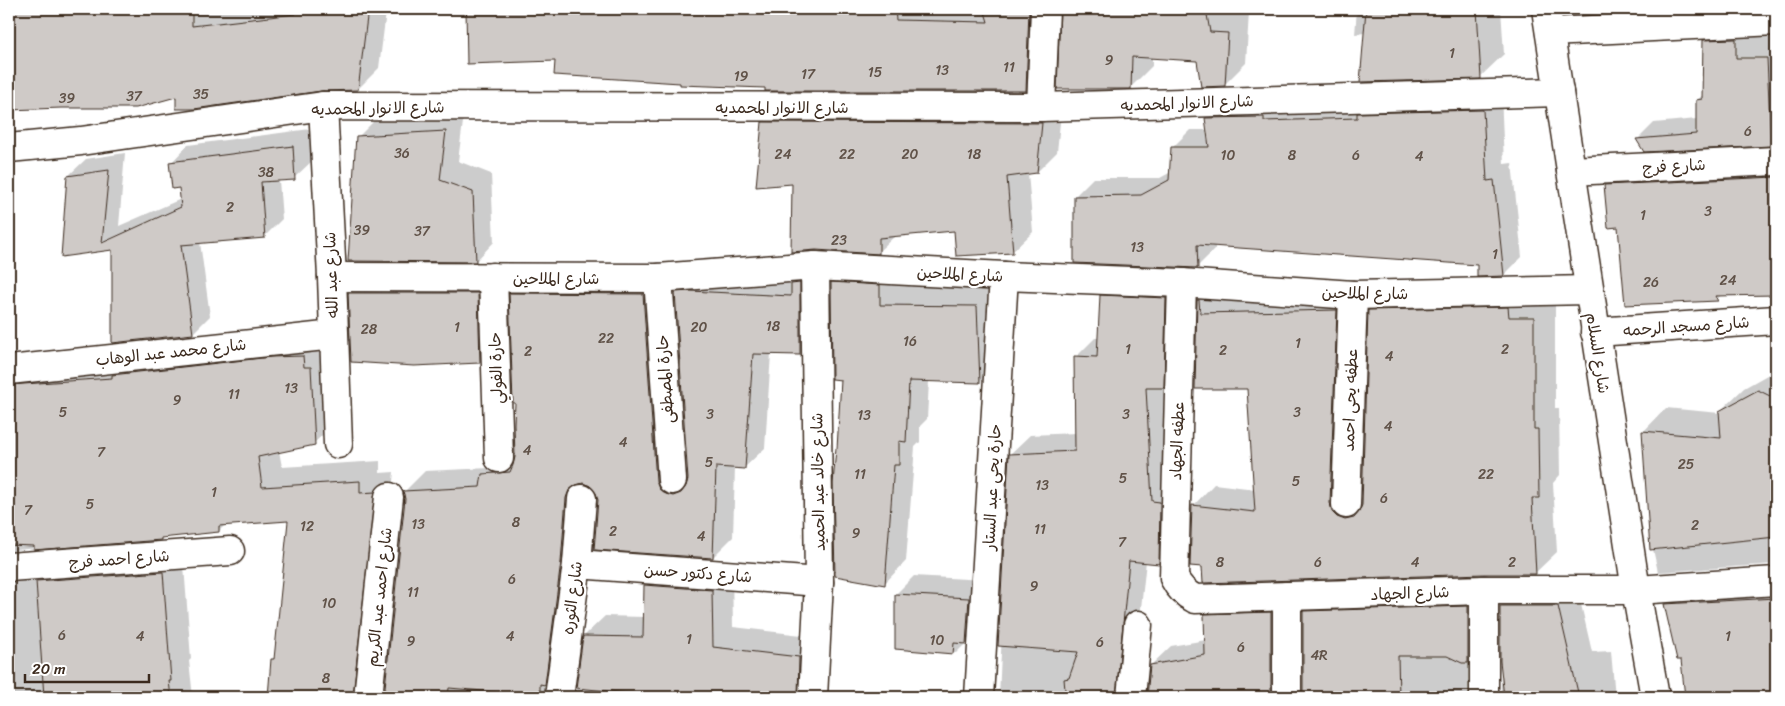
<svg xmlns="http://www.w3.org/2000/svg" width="1785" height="706" font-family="Sriracha,'Playpen Sans Arabic',sans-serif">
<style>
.shadow{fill:#0003}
.building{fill:#cfcac7;stroke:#3b2a1e}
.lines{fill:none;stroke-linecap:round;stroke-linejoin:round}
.street-casing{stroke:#3b2a1e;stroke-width:31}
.street{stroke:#fff;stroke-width:28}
.labels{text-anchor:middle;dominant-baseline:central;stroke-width:4.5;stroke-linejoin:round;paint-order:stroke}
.number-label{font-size:14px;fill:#605248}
.street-label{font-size:16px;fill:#3b2a1e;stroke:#fff}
</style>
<rect width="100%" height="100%" fill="#fff"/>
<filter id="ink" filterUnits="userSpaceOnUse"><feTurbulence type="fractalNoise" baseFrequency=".02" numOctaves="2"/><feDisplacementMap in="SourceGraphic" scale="10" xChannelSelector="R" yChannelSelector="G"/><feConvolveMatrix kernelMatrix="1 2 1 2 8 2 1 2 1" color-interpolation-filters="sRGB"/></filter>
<g filter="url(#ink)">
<g class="shadow">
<path d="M111,9h938l-2,60 -22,21 -258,-3 -86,-5 -125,-22 -88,-47 -82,-1 -7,56 -21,21 -181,7 -116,11 -52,2v-97l87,12z"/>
<path d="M1062,9h169l1,2 17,1 -3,51 -22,22 -25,-25 -47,-3v9l-22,22 -71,-1z"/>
<path d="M1357,9h144l3,45 -24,23 -115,-44 -10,1z"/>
<path d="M1776,22v117l-5,5 -133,-5 16,-16 43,-4v-19l6,-5 1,-54 16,-17z"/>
<path d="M1501,92l3,72 8,-1 10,94 -18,18 -25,-11 -264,-19v4l-18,18 -122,-71 18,-18h67l11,-6 1,-24 18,-18h18l-2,-12 18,-18z"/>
<path d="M784,102l278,1 -5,49 -20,20 -9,1 5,59 -21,20 -57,-22 -59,5 -18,17 -85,-69 -30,-60z"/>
<path d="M464,114l-6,47 33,13 3,68 -18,19 -118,-124 18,-18z"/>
<path d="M310,129l2,32 -18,17 -15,2 3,39 -17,17 -65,6 10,74 -17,17 -80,-84 -51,7 6,-80 18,-17 39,-6 -6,73 62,-27 -1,-12 -9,-24 17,-18z"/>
<path d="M1776,160v134h-53l-6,5 -91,5 -7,-78 -14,-40 18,-19z"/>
<path d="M854,261l144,24 4,75 -22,22 -51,-1 -2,38 -7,7v16l-5,5 -9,114 -21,22 -42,-205 -11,-95z"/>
<path d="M374,268l128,1 3,68 -25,25 -131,-69z"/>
<path d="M531,273l132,1 16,195 10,6 -13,-182 20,-20 105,2 19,58 -20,20h-29l-6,95 -21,20 -9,-1 -2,70 -20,20 -114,-57 -2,-8 -6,-7 -5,-2 -16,207 7,2 7,-56 21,-20 40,1 1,-32 20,-20 66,5 1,57 86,10v60h-550l3,-37 3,-4 14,-136 -63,4 -7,7 -56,5 -3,3 -146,11 2,6 167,-4 8,107 -2,2 4,36h-184v-327l314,-34 12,87 -21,20 -35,8 3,16 98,-6v12l14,-1 -22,202 7,15 7,3 20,-193 -1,-8 20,-20 65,-3 14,-14 12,-1v-52l-6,-107z"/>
<path d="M1120,276l65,3 -7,264 -20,19 -12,-1 -12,114 7,15 7,3 3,-28 20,-19 35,-6 -1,-25 19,-20 66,-2 8,98 6,2v-81l19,-20 164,-5 8,104 6,2v-87l19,-19h57l15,65 19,-1 4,46h-616l11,-243 20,-19 46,-2v-76l19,-19h4l2,-42z"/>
<path d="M1220,279l138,10 1,207 4,2 6,-187 22,-21 164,6v112h4l1,67 -7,8 4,69 -22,21 -332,-8 -10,-59 21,-22 41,5 -7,-101h-52l2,-88z"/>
<path d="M1776,370v194l-118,8 -7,-32 -8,-108 23,-24 54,5v-2l24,-23z"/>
<path d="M914,576l70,4 -10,55 -18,18 -60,-5v-54z"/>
<path d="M1776,576v121h-90l-4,-38 -17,-55 23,-23z"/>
</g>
<g class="building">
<path d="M9,9h183v17l103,-12v-5h73l-10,81 -37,1 -127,18h-18v-12l-40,11h-75l-52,2z"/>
<path d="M466,9h429l1,11 92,2 -4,-13h45l-3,82h-261v-3l-85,-3v-2l-126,-8 1,-14 -88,3z"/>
<path d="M1060,9h146l4,23 18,1 -3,53 -24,1 -4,-26 -65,-4 -1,32h-74z"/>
<path d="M1366,9h111l4,70 -121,3z"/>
<path d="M1736,39v19h31l4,88 -127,6 -8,-13 60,-5v-34l6,-1 1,-59z"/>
<path d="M1483,110l4,71 7,-1 10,96 -27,1v-12l-280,-20 1,23 -124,-5v-67l67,-1 28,-15 2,-33h38l-4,-29 59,-1v4l93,-3v-5z"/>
<path d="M762,122l280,1 -5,50 -30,4 6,76 -57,3 -2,-25 -75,7v16l-63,-4 -25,2 1,-68 -36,3z"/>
<path d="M446,131l-6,49 33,12 3,70 -128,-1 8,-125z"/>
<path d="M293,146l2,34 -34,2 4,56 -84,7 12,89 -81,9v-93l-51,7 6,-81 42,-6 -7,73 79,-36 -2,-19 -7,1 -3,-27z"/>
<path d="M1776,177v118l-61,1 3,5 -93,4 -7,-78 -10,1 -4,-43z"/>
<path d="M831,282l49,3v20l97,1 3,77 -71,-2 -3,61 -7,-1v24h-5l-9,120 -50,-9 -2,-92 3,-36 1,1 4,-69 -9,-1z"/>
<path d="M800,283v72l-47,-1 -8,115 -29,-2 -3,91 -119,-8 4,-50 -2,-7 -6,-7 -7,-3 -7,2 -7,5 -3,8 -5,64 -16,123 -5,-1v12l-91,-8 -1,9h-64l21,-198 -2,-8 77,-4 2,-13 28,-2 3,-7 2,-8 -1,-33 1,-21h-2l-4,-110 134,1 13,187 3,8 7,5 7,2 8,-3 5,-7 2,-7 -13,-187 15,-1 101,5v-12z"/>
<path d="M348,293h130l2,70 -66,3 -63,-4z"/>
<path d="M1100,295l66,3 -2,90h-18l6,113 8,1 -1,62 -30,-3 -13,136h-54l3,-7 -1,-11 5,-1 9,-26 -80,-6 11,-192 66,-3 -1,-95 23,1z"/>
<path d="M1197,300h2l1,13 137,-3 -7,193 2,9 5,5 8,3 9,-2 5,-6 3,-7 6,-195 140,-3 1,10h25v112h4l1,69h-7l4,76h-52l-281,9 -1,-16 -12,-1 2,-61 63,7 -8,-123h-52z"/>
<path d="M303,356l1,11h7l4,78 -57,12 4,30 98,-6v12l15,-1 -22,205h-85l3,-38h3l14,-138 -69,5v6l-58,6v2l-127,10v-4l-25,-1v-160l103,-7v-3l159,-18z"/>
<path d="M1758,390l18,9v138l-126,13 -8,-119 79,7 -2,-27z"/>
<path d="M163,572l8,109h-2l2,16h-127l-8,-116z"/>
<path d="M644,585l68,5 1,57 86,10 -1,40h-158l1,-3 -65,-6 7,-52 60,1z"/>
<path d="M895,594l74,4 -3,46 -12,-1 -1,11 -58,-5z"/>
<path d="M1776,598v99h-91l-4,-37h-4l-13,-56z"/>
<path d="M1468,606v57h-6l-15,-7h-49l1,41h-96v-86z"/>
<path d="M1500,606h58l21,91h-75l-4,-36z"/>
<path d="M1271,612v85h-124l3,-32 55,-10 -1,-41z"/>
</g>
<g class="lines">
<defs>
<g id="street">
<path d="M1546,9l90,581 19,107"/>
<path d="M1550,32l226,-11"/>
<path d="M323,106l9,171 6,167"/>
<path d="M1041,107l4,-98"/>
<path d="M9,148l72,-7 242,-35 718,1 518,-15"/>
<path d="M1571,171l205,-10"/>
<path d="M332,277l326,1 157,-12 189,10 178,7 171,12 236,-5"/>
<path d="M493,277l6,181"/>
<path d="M658,278l14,202"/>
<path d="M1182,283l-8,295c5,10 11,16 21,21l289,-9h152l140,-9"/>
<path d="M1595,332l181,-12"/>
<path d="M9,370l325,-35"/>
<path d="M1346,504l7,-209"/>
<path d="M577,564l242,18"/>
<path d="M9,567l221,-16"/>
<path d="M1287,596v101"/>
<path d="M368,697l21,-200"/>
<path d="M559,697l18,-133 5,-65"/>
<path d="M813,697l6,-115 -4,-316"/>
<path d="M979,697l25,-421"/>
<path d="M1131,697l7,-72"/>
<path d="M1484,697v-107"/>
</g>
</defs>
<use href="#street" class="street-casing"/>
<use href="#street" class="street"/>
</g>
</g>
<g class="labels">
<g class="number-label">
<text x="1452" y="53">1</text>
<text x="1109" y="60">9</text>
<text x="1009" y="67">11</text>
<text x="942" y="70">13</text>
<text x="875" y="72">15</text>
<text x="808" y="74">17</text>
<text x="741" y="76">19</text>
<text x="201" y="94">35</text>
<text x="134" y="96">37</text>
<text x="67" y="98">39</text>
<text x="1748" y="131">6</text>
<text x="402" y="153">36</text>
<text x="783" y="154">24</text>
<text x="847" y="154">22</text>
<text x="910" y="154">20</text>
<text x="974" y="154">18</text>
<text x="1228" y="155">10</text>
<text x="1292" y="155">8</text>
<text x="1356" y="155">6</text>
<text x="1419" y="156">4</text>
<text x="266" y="172">38</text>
<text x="230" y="207">2</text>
<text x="1708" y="211">3</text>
<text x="1643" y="215">1</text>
<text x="362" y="230">39</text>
<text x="422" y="231">37</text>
<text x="839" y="240">23</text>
<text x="1137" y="247">13</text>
<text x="1495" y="254">1</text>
<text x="1728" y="280">24</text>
<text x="1651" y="282">26</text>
<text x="773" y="326">18</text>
<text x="457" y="327">1</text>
<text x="699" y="327">20</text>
<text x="369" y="329">28</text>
<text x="606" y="338">22</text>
<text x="910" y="341">16</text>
<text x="1298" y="343">1</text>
<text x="1128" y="349">1</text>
<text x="1505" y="349">2</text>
<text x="1223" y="350">2</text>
<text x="528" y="351">2</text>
<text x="1389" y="356">4</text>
<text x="291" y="388">13</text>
<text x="234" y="394">11</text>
<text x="177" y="400">9</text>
<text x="63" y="412">5</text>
<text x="1297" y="412">3</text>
<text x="710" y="414">3</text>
<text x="1126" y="414">3</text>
<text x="864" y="415">13</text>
<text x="1388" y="426">4</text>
<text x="623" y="442">4</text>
<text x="527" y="450">4</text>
<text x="101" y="452">7</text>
<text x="709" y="462">5</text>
<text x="1686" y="464">25</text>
<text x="860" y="474">11</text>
<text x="1486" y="474">22</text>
<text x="1123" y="478">5</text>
<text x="1296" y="481">5</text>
<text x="1042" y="485">13</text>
<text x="214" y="492">1</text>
<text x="1384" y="498">6</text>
<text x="90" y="504">5</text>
<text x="28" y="510">7</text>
<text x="516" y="522">8</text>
<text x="418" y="524">13</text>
<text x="1695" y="525">2</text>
<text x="307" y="526">12</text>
<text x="1040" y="529">11</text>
<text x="613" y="531">2</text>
<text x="856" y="533">9</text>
<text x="701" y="536">4</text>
<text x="1122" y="542">7</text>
<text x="1220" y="562">8</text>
<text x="1318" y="562">6</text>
<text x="1415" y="562">4</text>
<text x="1512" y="562">2</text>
<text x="512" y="579">6</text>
<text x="1034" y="586">9</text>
<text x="413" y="592">11</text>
<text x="329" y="603">10</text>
<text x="62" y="635">6</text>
<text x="140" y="636">4</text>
<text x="510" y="636">4</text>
<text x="1728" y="636">1</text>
<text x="689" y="639">1</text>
<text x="937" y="640">10</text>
<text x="411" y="641">9</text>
<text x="1100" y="642">6</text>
<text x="1241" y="647">6</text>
<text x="1319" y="655">4R</text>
<text x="326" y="678">8</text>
</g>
<g class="street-label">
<text transform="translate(1187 103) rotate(-2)">شارع الانوار المحمديه</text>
<text x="782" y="107">شارع الانوار المحمديه</text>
<text transform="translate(378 108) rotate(-1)">شارع الانوار المحمديه</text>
<text transform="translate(1674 166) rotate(-3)">شارع فرج</text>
<text transform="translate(960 274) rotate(3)">شارع الملاحين</text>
<text transform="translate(331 275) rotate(-92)">شارع عبد الله</text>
<text x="556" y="278">شارع الملاحين</text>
<text transform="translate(1365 293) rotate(1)">شارع الملاحين</text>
<text transform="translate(1686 326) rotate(-4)">شارع مسجد الرحمه</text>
<text transform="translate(171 352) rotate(-6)">شارع محمد عبد الوهاب</text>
<text transform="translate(1598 353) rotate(81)">شارع السلام</text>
<text transform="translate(496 368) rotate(-92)">حارة الفولي</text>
<text transform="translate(665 379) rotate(-94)">حارة المصطفى</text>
<text transform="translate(1350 400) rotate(-88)">عطفه يحى احمد</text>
<text transform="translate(1177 441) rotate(-88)">عطفه الجهاد</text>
<text transform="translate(818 482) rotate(-91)">شارع خالد عبد الحميد</text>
<text transform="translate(992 487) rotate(-87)">حارة يحى عبد الستار</text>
<text transform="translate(119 559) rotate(-4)">شارع احمد فرج</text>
<text transform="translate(698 573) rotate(4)">شارع دكتور حسن</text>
<text transform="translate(1410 593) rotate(-2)">شارع الجهاد</text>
<text transform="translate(379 597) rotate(-84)">شارع احمد عبد الكريم</text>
<text transform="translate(572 598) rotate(-83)">شارع الثوره</text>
</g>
</g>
<rect width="1785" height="706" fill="none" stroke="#fff" stroke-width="30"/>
<rect x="15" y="15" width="1755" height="676" fill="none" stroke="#3b2a1e" stroke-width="2" filter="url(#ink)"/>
<path d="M25 674v8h124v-8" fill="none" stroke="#3b2a1e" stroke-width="2.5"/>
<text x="32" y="674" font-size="15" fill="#3b2a1e" stroke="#ffffff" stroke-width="4" paint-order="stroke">20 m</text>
</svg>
